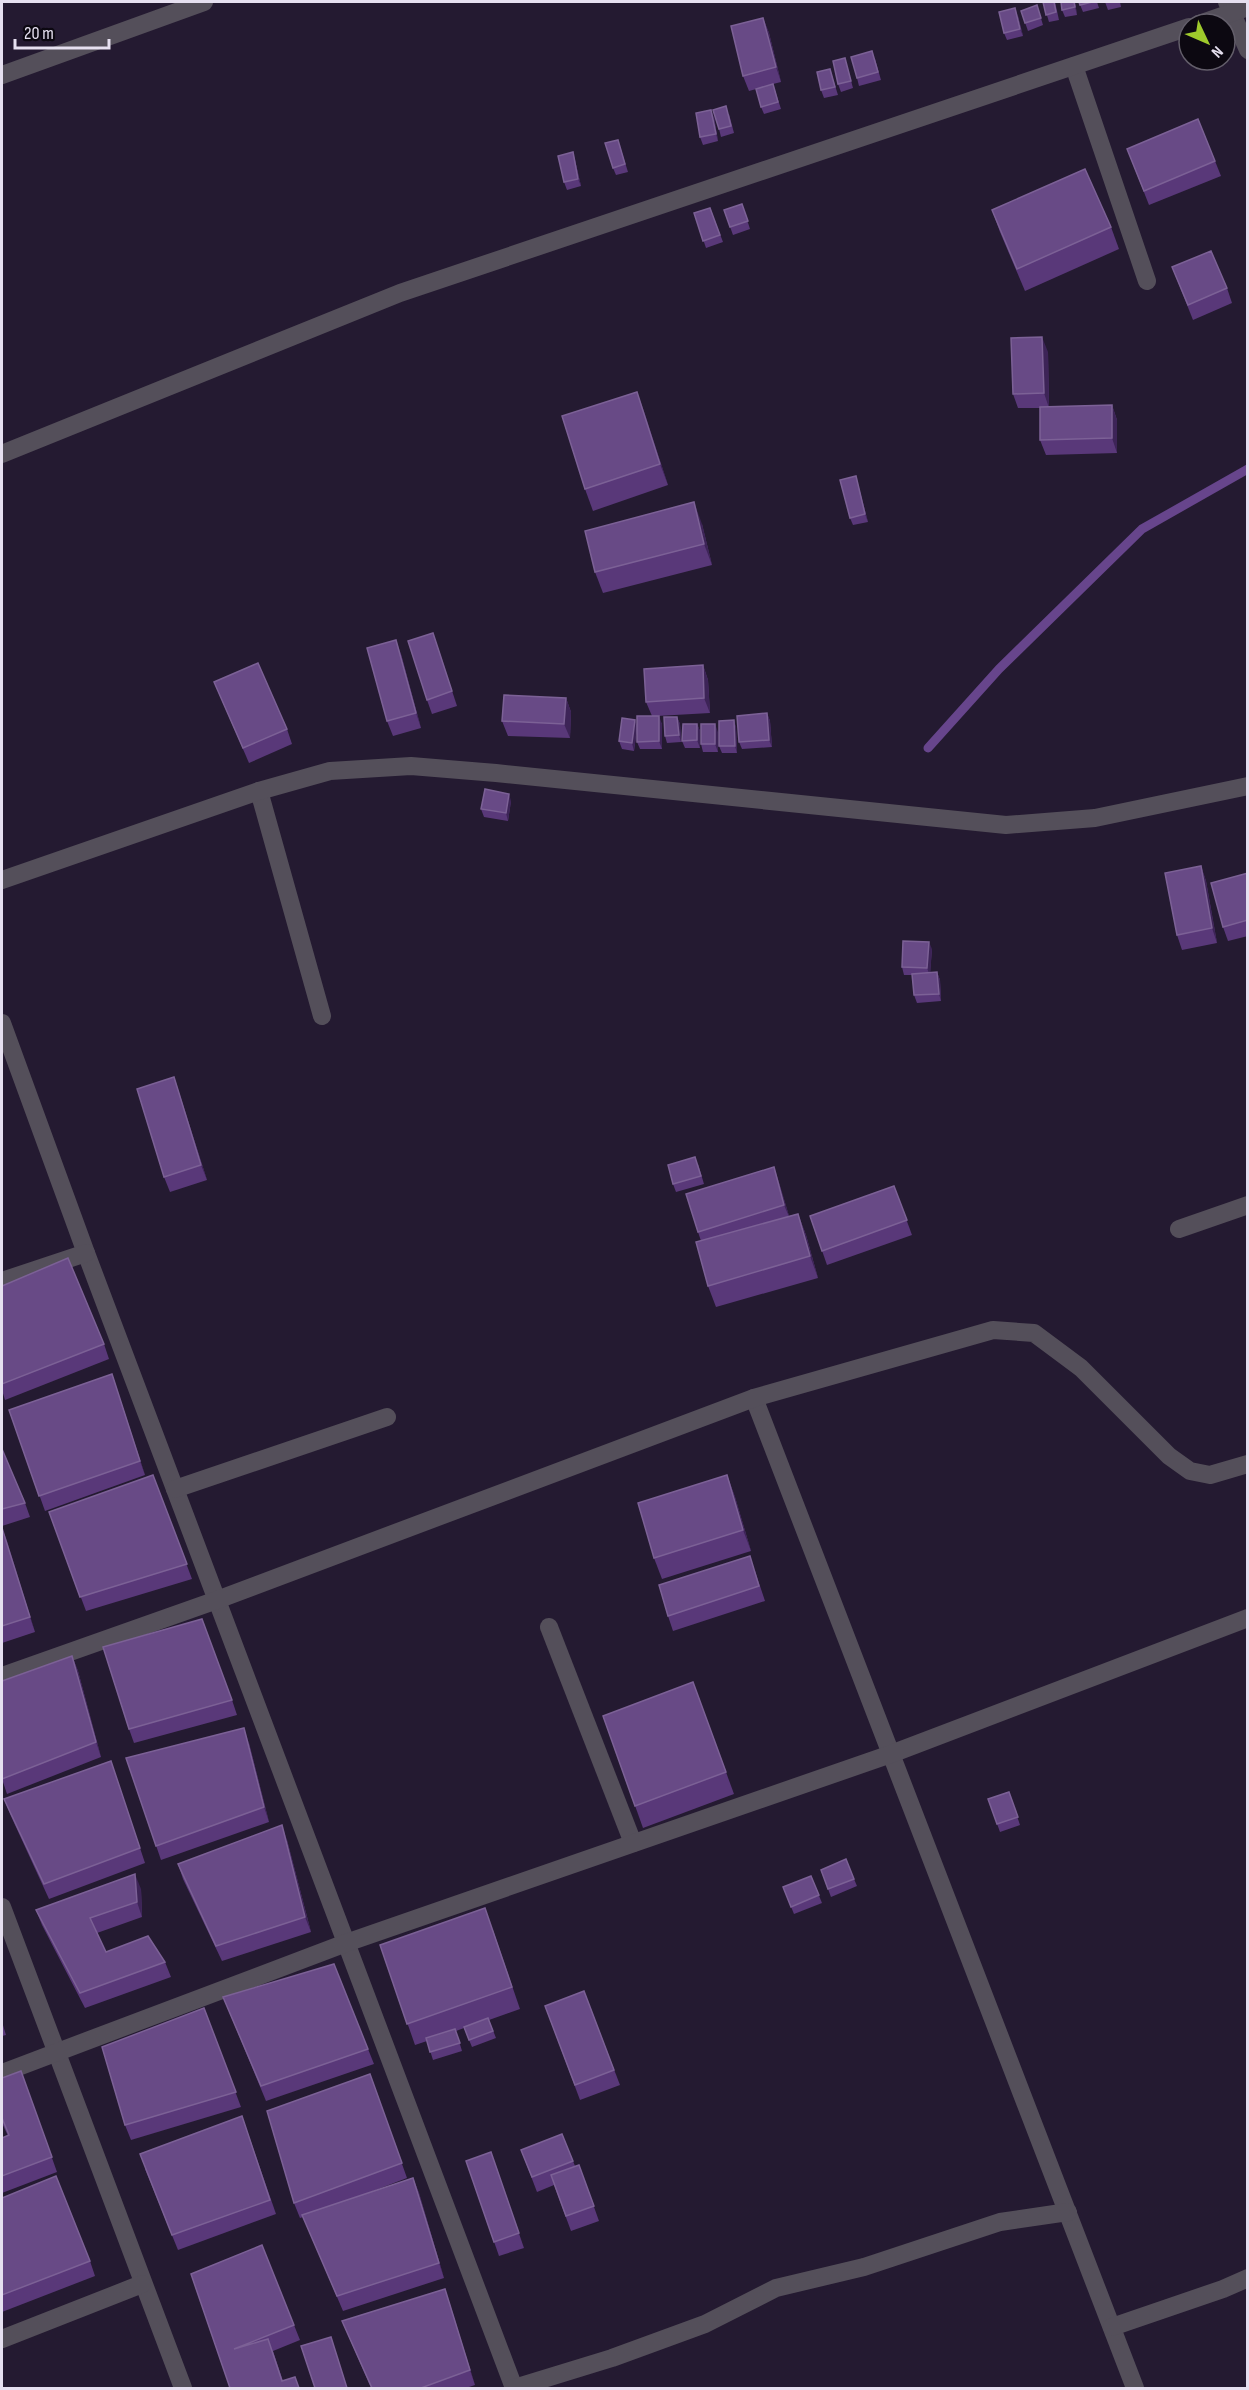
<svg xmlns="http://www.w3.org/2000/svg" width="1249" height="2390" font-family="'Sofia Sans Condensed',sans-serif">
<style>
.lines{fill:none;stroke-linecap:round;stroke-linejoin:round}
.stream{stroke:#67458c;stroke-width:9}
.street{stroke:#544f5a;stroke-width:18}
.wall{fill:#593879}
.shaded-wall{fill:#3d2457}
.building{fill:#684a86;stroke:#7c6196;stroke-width:1.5}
</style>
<rect width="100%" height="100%" fill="#241a31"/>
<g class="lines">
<path class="stream" d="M928,748l71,-79 143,-140 106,-60"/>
<g class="street">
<path d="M1227,2l21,48"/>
<path d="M1199,24l49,-17"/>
<path d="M1074,66l73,215"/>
<path d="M2,75l202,-73"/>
<path d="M2,454l398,-161 789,-266"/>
<path d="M259,791l63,225"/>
<path d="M2,880l257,-89 71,-20 81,-5 85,7 510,52 89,-7 153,-32"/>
<path d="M2,1023l84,230 428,1135"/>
<path d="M1179,1229l69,-24"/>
<path d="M2,1281l84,-28"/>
<path d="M754,1398l381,990"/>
<path d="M175,1489l212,-72"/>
<path d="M549,1627l84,216"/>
<path d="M2,1676l215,-76 537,-202 239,-68 41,3 47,35 88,88 21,15 20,4 38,-11"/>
<path d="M2,1907l181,481"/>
<path d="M2,2073l344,-130 545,-189 357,-136"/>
<path d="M1112,2327l111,-38 25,-11"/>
<path d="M2,2339l140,-55"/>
<path d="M514,2388l98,-30 93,-34 71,-36 88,-21 136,-45 68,-10"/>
</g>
</g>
<g class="wall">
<path d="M1043,2h12l4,18 -10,2z"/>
<path d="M1075,2l2,13 -12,2 -3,-7z"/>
<path d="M1079,2h18l2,6 -16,4z"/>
<path d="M1105,2h15l1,5 -13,3z"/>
<path d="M1037,5l6,20 -15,6 -7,-20z"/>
<path d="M1018,16l5,20 -16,4 -3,-7z"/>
<path d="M763,18l6,15 12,49 -8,2 8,25 -17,5 -3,-7 -1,-19 -11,3 -6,-15z"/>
<path d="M845,58l8,30 -12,4 -3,-8z"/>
<path d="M875,59l6,21 -22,6 -2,-8z"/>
<path d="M830,69l8,26 -14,3 -3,-8z"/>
<path d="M729,114l5,19 -13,4 -2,-8z"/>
<path d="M714,117l4,24 -15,4 -3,-8z"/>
<path d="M618,140l10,32 -12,3 -3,-7z"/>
<path d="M1127,149l88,12 6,15 -72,29z"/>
<path d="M573,152l2,8 6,26 -14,4 -3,-8z"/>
<path d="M742,204l8,25 -17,6 -9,-25z"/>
<path d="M710,208l13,34 -17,6 -12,-35z"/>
<path d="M992,210l119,17 8,22 -94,42 -25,-59z"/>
<path d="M1172,267l55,21 5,15 -39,17z"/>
<path d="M1048,352l1,55 63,-2 5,15v33l-71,2 -6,-15v-32h-22l-5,-14z"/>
<path d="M637,392l31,93 -75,26 -8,-22z"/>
<path d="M858,484l10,38 -15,3 -3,-7z"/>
<path d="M702,524l10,41 -109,28 -8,-21z"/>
<path d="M438,648l19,58 -25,8 -5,-14z"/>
<path d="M401,654l20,74 -28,8 -6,-15z"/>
<path d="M703,665l5,15 2,33 -53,3 5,8v25h-22l-3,-7v-13l-3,22 -12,-2 -3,-8 16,-21 2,7 15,-11 -6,-14z"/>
<path d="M214,682l73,47 5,15 -43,19z"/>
<path d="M566,698l5,14 -1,26 -62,-2 -6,-15z"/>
<path d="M767,713l3,8 2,26 -30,2 -3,-7z"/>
<path d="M677,717l3,7 1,18 -14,1 -2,-7z"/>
<path d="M734,720l2,8 1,25h-15l-3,-7z"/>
<path d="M697,724l3,7v17h-15l-3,-7z"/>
<path d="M718,732v20h-15l-2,-8z"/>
<path d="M511,801l-3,20 -24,-4 -3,-8z"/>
<path d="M1201,866l5,15 11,62 -35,7 -5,-15z"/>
<path d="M1248,873v63l-20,5 -5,-14z"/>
<path d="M932,949l-2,24 7,-1 3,8 1,21 -24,2 -3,-8 -1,-20h-9l-2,-8z"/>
<path d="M174,1077l33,103 -37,12 -6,-15z"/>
<path d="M698,1164l6,20 -28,8 -3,-8z"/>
<path d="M774,1167l15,49 9,-2 8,21 12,43 -102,29 -8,-21 -7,-45 -3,-9z"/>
<path d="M894,1186l18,49 -85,30 -17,-49z"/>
<path d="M2,1286l102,58 5,15 -104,41 -3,-10z"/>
<path d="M112,1374l33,101 -100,36 -36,-101z"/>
<path d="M2,1449l23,54 5,14 -28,9z"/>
<path d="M153,1475l39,104 -106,32 -37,-99z"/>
<path d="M727,1475l8,22 16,54 -89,28 -8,-21z"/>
<path d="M2,1528l33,104 -33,11z"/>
<path d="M755,1571l10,30 -92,30 -5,-15z"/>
<path d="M72,1656l6,15 23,86 -94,37 -5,-15z"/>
<path d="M693,1682l41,112 -91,34 -40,-112z"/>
<path d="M232,1700l5,15 -103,28 -5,-14z"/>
<path d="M249,1743l20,79 -108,38 -35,-102z"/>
<path d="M116,1776l29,87 -96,36 -39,-85 -6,-15z"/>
<path d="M1009,1792l11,33 -20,7 -12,-33z"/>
<path d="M287,1840l24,92 -89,29 -39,-82 -5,-15z"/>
<path d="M821,1870l33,9 3,7 -26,11z"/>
<path d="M811,1876l11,27 -28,11 -11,-27z"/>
<path d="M141,1889l1,28 -45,16 9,19 59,10 6,15 -86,31 -43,-83 -6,-15z"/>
<path d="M493,1930l27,79 -31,11 7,18 -24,9 -8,-19 -8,3 6,20 -29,9 -6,-19 -12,4 -35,-100z"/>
<path d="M584,1991l36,94 -40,15 -35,-94z"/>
<path d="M223,1997l145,52 6,15 -108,37z"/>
<path d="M204,2008l37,99 -110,33 -6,-15z"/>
<path d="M2,2022l4,13 -4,1z"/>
<path d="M21,2071l36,101 -55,21v-55l6,-2 -6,-13v-45z"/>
<path d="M370,2074l37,104 -47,18 53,-18 6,15 25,85 -101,33 -40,-94 -3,1 -6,-15z"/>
<path d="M242,2116l34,98 -98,36 -33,-81z"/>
<path d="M562,2134l13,32 4,-1 20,56 -28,10 -17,-46 -17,7 -16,-42z"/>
<path d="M491,2152l33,96 -25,8 -33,-95z"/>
<path d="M2,2198l88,63 5,15 -93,36z"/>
<path d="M191,2274l103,51 6,15 -27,11 10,30 16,7h-69z"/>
<path d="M445,2289l30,96 -9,3h-95l-29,-67z"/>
</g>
<g class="shaded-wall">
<path d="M1074,2h1l2,13 -2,-8z"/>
<path d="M1015,8l3,8 5,20 -3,-7z"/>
<path d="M763,18l6,15 12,49 -5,-15z"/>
<path d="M711,110l3,7 4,24 -2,-7z"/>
<path d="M573,152l2,8 6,26 -3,-7z"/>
<path d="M1042,337l6,15 1,56 -5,-15z"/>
<path d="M637,392l8,22 23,71 -8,-21z"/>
<path d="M1112,405l5,15v33l-5,-15z"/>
<path d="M856,476l2,8 10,38 -3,-8z"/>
<path d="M694,502l8,22 10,41 -8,-21z"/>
<path d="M396,640l5,14 20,74 -5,-15z"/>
<path d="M703,665l5,15 2,33 -6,-15z"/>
<path d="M566,698l5,14 -1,26 -6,-14z"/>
<path d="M767,713l3,8 2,26 -3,-7z"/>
<path d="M659,716l3,8v25l-3,-8z"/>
<path d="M677,717l3,7 1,18 -2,-7z"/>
<path d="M635,720l2,7 -3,24 -2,-8z"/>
<path d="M734,720l2,8 1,25 -2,-7z"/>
<path d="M697,724l3,7v17l-3,-8z"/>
<path d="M715,724l3,8v20l-3,-8z"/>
<path d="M509,794l2,7 -3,20 -2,-8z"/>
<path d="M1201,866l5,15 11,62 -5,-15z"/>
<path d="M929,942l3,7 -2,27 -3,-8z"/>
<path d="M937,972l3,8 1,21 -2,-7z"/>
<path d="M174,1077l5,15 28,88 -6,-15z"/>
<path d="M774,1167l5,15 11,37 -6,-14z"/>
<path d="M798,1214l8,21 12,43 -8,-22z"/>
<path d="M112,1374l5,15 28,86 -5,-14z"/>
<path d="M727,1475l8,22 16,54 -8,-21z"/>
<path d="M2,1528l5,13 28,91 -5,-15z"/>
<path d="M72,1656l6,15 23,86 -5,-15z"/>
<path d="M244,1728l5,15 20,79 -5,-15z"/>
<path d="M282,1825l5,15 24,92 -6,-15z"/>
<path d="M135,1874l6,15 1,28 -5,-15z"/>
<path d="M413,2178l6,15 25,85 -5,-15z"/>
<path d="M445,2289l5,15 25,81 -5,-15z"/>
</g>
<g class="building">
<path d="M1043,2h11l2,10 -10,3z"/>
<path d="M1061,2h13l1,5 -13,3z"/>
<path d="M1079,2h13l-12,3z"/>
<path d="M1037,5l4,13 -16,5 -4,-12z"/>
<path d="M1015,8l5,21 -16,4 -5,-21z"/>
<path d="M763,18l13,49 -33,9 -12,-50z"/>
<path d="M872,51l6,21 -21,6 -6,-21z"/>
<path d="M845,58l6,23 -13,3 -5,-23z"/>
<path d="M830,69l5,18 -14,3 -4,-18z"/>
<path d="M773,84l5,18 -17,5 -5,-18z"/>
<path d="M726,106l5,20 -12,3 -6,-19z"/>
<path d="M711,110l5,24 -16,3 -4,-24z"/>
<path d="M1198,119l17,42 -71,30 -17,-42z"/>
<path d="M618,140l7,24 -12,4 -8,-25z"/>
<path d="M573,152l5,27 -14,3 -6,-26z"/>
<path d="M1085,169l26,58 -94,42 -25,-59z"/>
<path d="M742,204l6,17 -18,6 -6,-17z"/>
<path d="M710,208l10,27 -17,6 -9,-28z"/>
<path d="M1211,251l16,37 -39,17 -16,-38z"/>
<path d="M1042,337l2,56 -31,1 -2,-56z"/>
<path d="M637,392l23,72 -75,25 -23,-73z"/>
<path d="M1112,405v33l-72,2v-33z"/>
<path d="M856,476l9,38 -15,4 -10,-38z"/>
<path d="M694,502l10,42 -109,28 -10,-41z"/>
<path d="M433,633l19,58 -25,9 -19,-59z"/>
<path d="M396,640l20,73 -29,8 -20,-73z"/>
<path d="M258,663l29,66 -44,19 -29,-66z"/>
<path d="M703,665l1,33 -58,4 -2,-33z"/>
<path d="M504,695l62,3 -2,26 -62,-3z"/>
<path d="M767,713l2,27 -30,2 -2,-26z"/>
<path d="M637,716h22v25l-22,1z"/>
<path d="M664,717h13l2,18 -14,1z"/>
<path d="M622,718l13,2 -3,23 -13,-2z"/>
<path d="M734,720l1,26h-16v-25z"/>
<path d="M683,724h14v16l-15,1z"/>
<rect x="701" y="724" width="14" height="20"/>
<path d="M485,789l24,5 -3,19 -25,-4z"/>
<path d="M1201,866l11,62 -35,7 -12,-62z"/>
<path d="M1248,873v47l-25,7 -12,-44z"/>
<path d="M903,941l26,1 -2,26 -25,-1z"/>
<path d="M937,972l2,22 -25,1 -2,-21z"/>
<path d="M174,1077l27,88 -37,12 -27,-88z"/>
<path d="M695,1157l6,19 -28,8 -5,-19z"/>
<path d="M774,1167l10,38 -86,27 -12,-38z"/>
<path d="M894,1186l13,34 -85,31 -12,-35z"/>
<path d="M798,1214l12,42 -102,30 -12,-44z"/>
<path d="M68,1258l36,86 -102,40v-98z"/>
<path d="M112,1374l28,87 -101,35 -30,-86z"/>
<path d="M2,1449l23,54 -23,6z"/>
<path d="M153,1475l34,89 -107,33 -31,-85z"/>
<path d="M727,1475l16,55 -89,28 -16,-55z"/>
<path d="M2,1528l28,89 -28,9z"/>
<path d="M750,1556l9,30 -91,30 -9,-31z"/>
<path d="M202,1619l30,81 -103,29 -26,-82z"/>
<path d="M72,1656l24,86 -94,37v-98z"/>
<path d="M693,1682l33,90 -91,34 -32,-90z"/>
<path d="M244,1728l20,79 -108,39 -30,-88z"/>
<path d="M111,1761l29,87 -96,36 -40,-85z"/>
<path d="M1009,1792l9,25 -21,7 -9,-25z"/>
<path d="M282,1825l23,92 -89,29 -38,-82z"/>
<path d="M846,1859l8,20 -26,10 -7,-19z"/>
<path d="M135,1874l2,28 -47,16 16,34 42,-16 17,26 -85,31 -44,-83z"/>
<path d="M811,1876l8,19 -28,12 -8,-20z"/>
<path d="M485,1908l27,79 -105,37 -27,-79z"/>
<path d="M334,1964l34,85 -107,37 -38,-89z"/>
<path d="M584,1991l30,79 -39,15 -30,-79z"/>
<path d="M204,2008l32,84 -111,33 -23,-78z"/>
<path d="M488,2018l5,13 -24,9 -5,-13z"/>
<path d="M455,2029l5,14 -30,9 -4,-14z"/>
<path d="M21,2071l31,86 -50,19v-38l7,-3 -7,-17v-40z"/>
<path d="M370,2074l32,89 -108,40 -27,-92z"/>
<path d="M242,2116l28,84 -98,35 -32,-81z"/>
<path d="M562,2134l11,27 -41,16 -11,-27z"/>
<path d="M491,2152l28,81 -25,9 -28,-81z"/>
<path d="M579,2165l15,41 -28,10 -15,-41z"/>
<path d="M56,2176l34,85 -88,34v-97z"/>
<path d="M413,2178l26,85 -102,33 -35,-81z"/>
<path d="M262,2245l32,80 -60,24 34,-10 14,42 13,-4 4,11h-69l-39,-114z"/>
<path d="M445,2289l25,81 -49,18h-49l-30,-67z"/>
<path d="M331,2337l16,51h-32l-14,-42z"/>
</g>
<rect width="1249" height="2390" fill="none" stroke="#e6e0f0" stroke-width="6"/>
<g transform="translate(1207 42) rotate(134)"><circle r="28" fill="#0c0811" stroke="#635e6a" stroke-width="1.5"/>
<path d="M0-4.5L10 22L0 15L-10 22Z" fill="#9fca2c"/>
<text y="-9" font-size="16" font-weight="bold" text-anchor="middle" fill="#e6e0f0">N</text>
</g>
<path d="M15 39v9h94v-9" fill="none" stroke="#e6e0f0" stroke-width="3"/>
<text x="24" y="39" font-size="18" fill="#e6e0f0" stroke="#0c0811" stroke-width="4.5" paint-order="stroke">20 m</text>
</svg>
